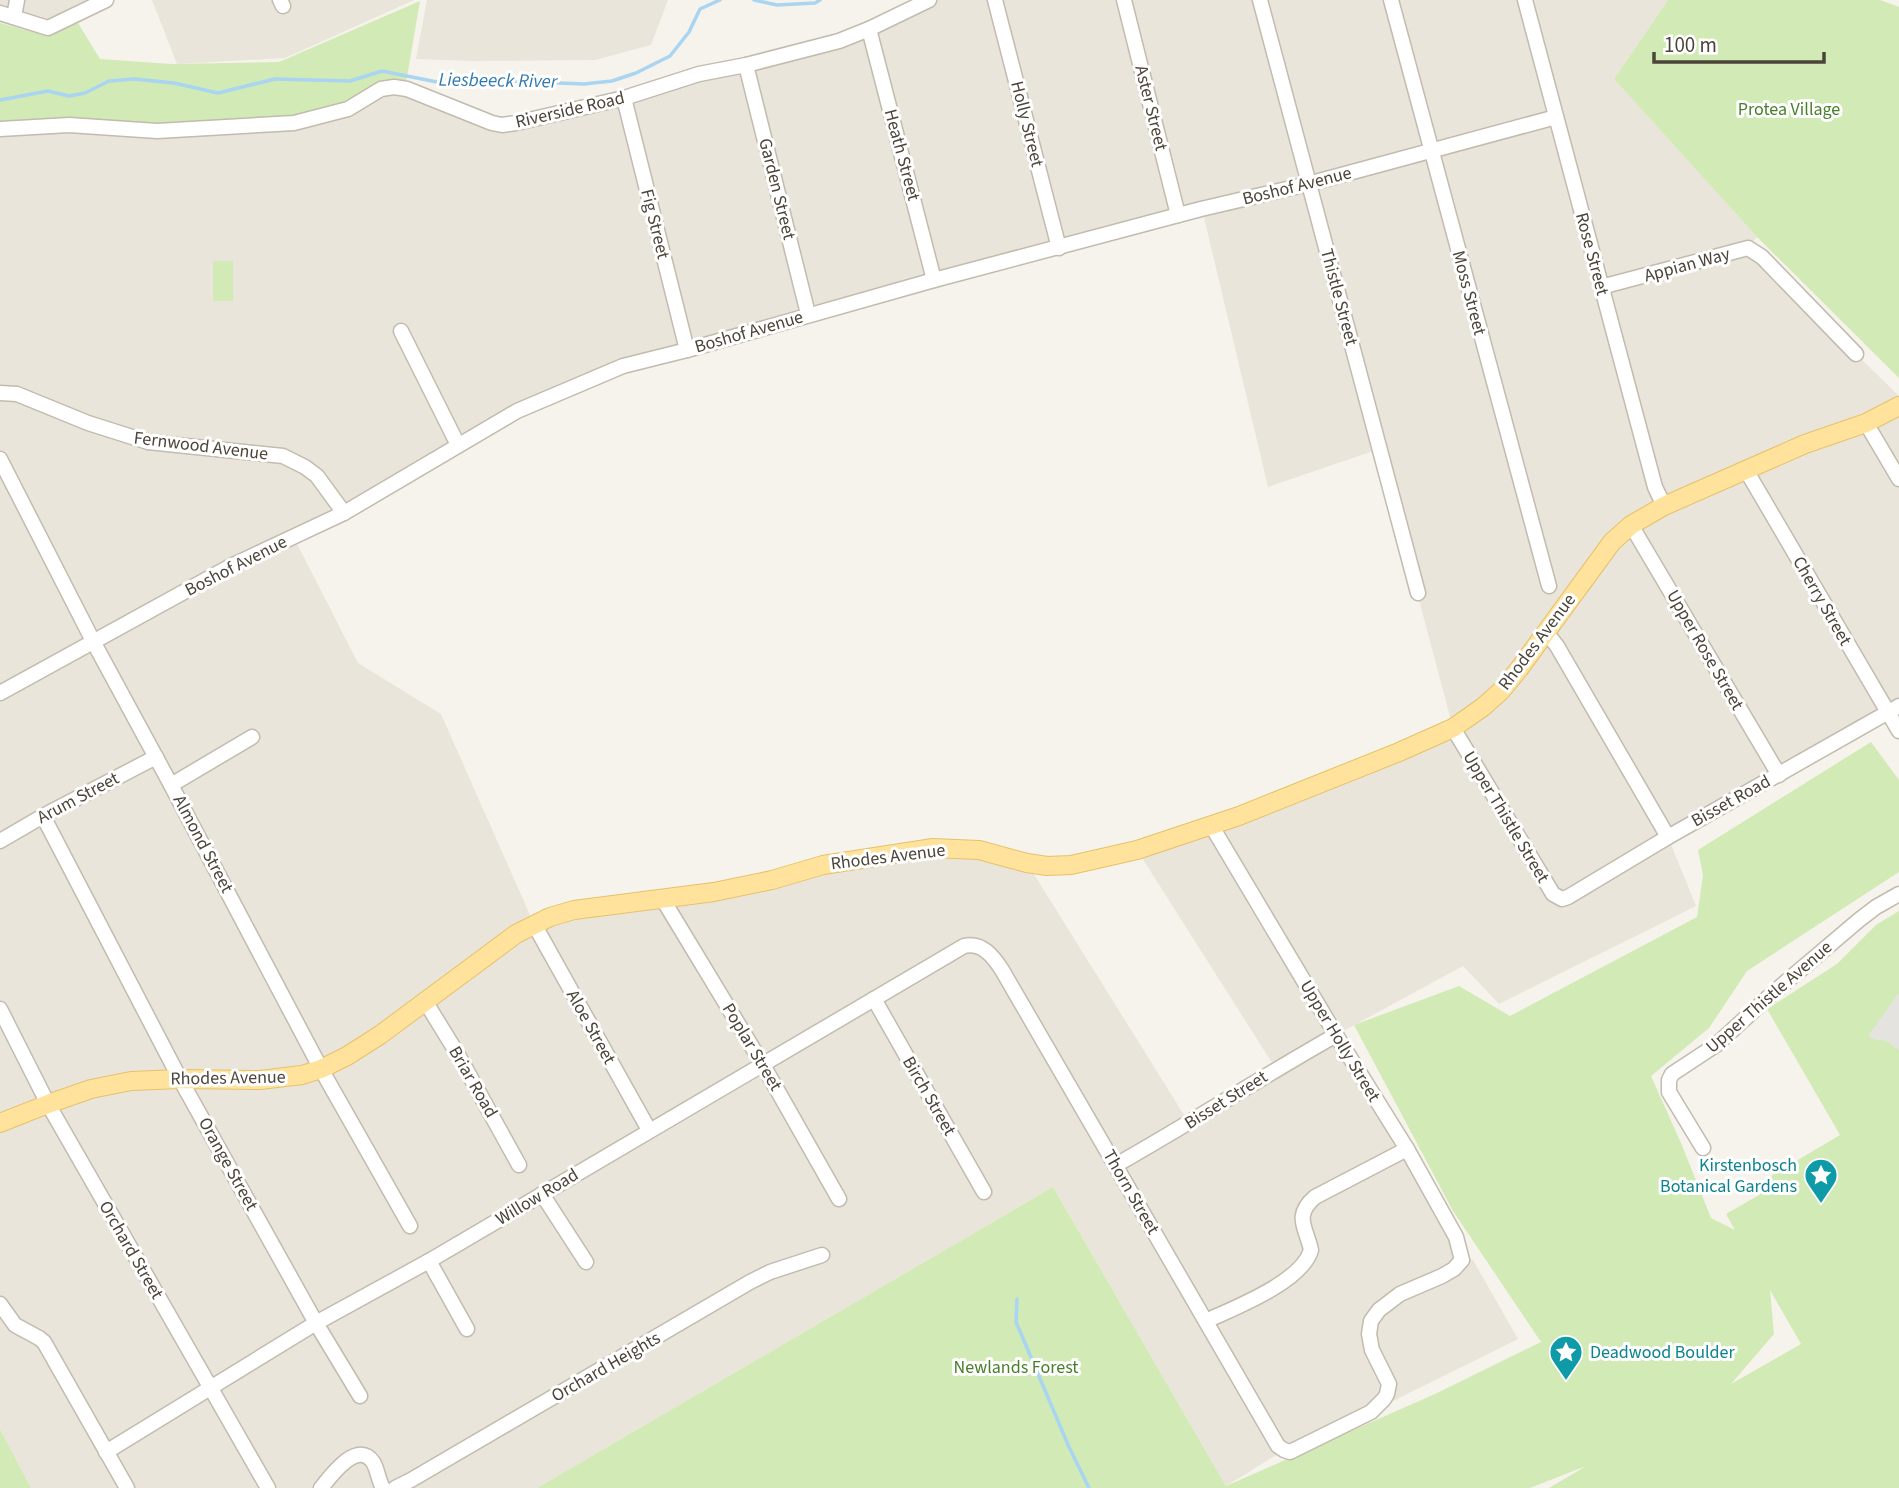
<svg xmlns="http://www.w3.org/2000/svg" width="1899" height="1488" font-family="'Source Sans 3',sans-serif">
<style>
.residential{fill:#eae5da;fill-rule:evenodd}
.green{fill:#d2eab5;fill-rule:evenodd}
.parking{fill:#e5e3e0}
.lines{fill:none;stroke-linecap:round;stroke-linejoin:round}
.stream{stroke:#a9d4f2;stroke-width:3.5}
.minor-casing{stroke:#c2bbae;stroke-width:17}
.major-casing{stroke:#e6c16a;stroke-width:20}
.minor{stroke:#fff;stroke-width:14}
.major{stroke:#ffe39c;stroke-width:18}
.labels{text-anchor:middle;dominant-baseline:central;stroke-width:6;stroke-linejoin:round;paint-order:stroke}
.street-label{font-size:18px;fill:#4b4439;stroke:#fff}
.park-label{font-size:18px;fill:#4a7f2a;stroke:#fff}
.culture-label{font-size:18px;fill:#0d838f;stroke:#fff;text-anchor:end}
.water-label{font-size:19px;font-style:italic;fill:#2e7ab2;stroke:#fff}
</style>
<rect width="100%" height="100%" fill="#f6f3ec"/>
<g class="residential">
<path d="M0,0h106l-58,28 -48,-15z"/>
<path d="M152,0h262l-129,58 -108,6z"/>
<path d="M427,0h241l-17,45 -56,15 -126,1 -53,-2z"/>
<path d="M929,0h739l-54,79 143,158 -9,11 151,148v310l-231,131 28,69 -197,98 -36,-38 -127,69 126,224 11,1 45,79 -147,73 -88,39 -57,35 -173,-299 -516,301h-506l-31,-59v-1300l394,-42 98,36 327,-76zM1202,209l66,278 111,-38 74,279 -316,122 139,219 -87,54 -162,-260 -122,-12 -371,73 -93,-210 -83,-51 -64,-125 223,-127 170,-61z"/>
</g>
<g class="green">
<path d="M1668,0h212l19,7v371l-142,-141 -143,-158z"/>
<path d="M420,1l-14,82 -63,24 -51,12 -135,9 -157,-2v-103l48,13 30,-13 22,36 71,5 108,-2z"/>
<rect x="213" y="261" width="20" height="40"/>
<path d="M1871,742l28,38v92l-152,99 -38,57 -58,48 30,67 30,75 24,12 -9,-16 33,-19 -5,-9 86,-51 -73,-126 70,-45 39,-39 23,-14v577h-350l37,-22 -56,22h-993l516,-301 173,299 209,-92 106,-52 -88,-131 -99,-186 105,-39 51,30 187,-99 6,-42 -5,-25zM1770,1290l31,54 -70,40 43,-50z"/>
<path d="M0,1429l31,59h-31z"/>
</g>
<path class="parking" d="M1898,994l1,1v55l-12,-9 -15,-2 -4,-3z"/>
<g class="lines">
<g class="stream">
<path d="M754,0l23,5 38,-2 5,-3"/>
<path d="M0,100l48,-9 21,5 16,-3 24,-12 25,-2 40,4 44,10 57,-14 75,2 32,-10 60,12 37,-3 105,4 28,-3 24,-8 34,-17 19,-24 11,-23 20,-9"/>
<path d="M1017,1299l-1,23 53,125 20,41"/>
</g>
<defs>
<g id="minor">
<path d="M280,0l3,6"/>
<path d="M995,0l64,248"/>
<path d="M1124,0l54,215"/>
<path d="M1260,0l158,593"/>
<path d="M1391,0l158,586"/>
<path d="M1525,0l130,487 9,19"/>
<path d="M0,13l48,15 58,-28"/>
<path d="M14,17l3,-17"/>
<path d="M869,29l65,251"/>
<path d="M746,65l62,249"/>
<path d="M624,98l63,252"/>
<path d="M0,129l69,-4 88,6 137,-8 54,-14 33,-20 13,-2 13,2 85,34 10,2 14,-2 108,-25 75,-24 47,-9 93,-24 30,-12 60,-29"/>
<path d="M1601,287l147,-39 14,9 94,97"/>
<path d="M401,331l57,114"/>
<path d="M0,393l17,1 71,29 60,19 135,14 22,11 12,9 27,37"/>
<path d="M1866,423l33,56"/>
<path d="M0,459l94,184 77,142 150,284 89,157"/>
<path d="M1746,470l153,261"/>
<path d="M1631,525l148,250"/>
<path d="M1546,632l11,14 111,191"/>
<path d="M0,693l231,-127 113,-53 173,-102 106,-45 64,-16 247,-70 267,-71 107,-25 248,-67"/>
<path d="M1453,728l100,166 9,5 6,-2 100,-60 231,-131"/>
<path d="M171,785l81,-48"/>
<path d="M43,816l137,263 136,244 44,73"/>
<path d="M0,841l43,-25 113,-59"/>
<path d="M662,898l101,167 76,134"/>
<path d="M534,924l115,206"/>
<path d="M874,999l110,193"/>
<path d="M425,1001l32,52 62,112"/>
<path d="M0,1009l48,95 220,384"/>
<path d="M1703,1148l-34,-56v-12l3,-6 44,-29 57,-52 86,-73 17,-13 23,-13"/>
<path d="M1116,1165c74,-42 146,-88 220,-130"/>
<path d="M542,1194l44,68"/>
<path d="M429,1261l38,68"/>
<path d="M0,1304l15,21 24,13 5,4 83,146"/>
<path d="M1206,1321c28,-13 96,-39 105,-71 -5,-23 -18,-34 4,-53l92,-48"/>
<path d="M106,1452l210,-129 113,-62 535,-315c18,-4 29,10 38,24l276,476 6,4 6,2 81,-40 13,-13 3,-5 2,-10 -17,-34 -3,-16 2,-13 8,-11 21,-16 42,-18 12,-7 8,-9 -6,-23 -49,-88 -71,-114 -125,-210"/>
<path d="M321,1488c9,-11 36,-49 52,-26 5,8 5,18 10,26"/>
<path d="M395,1488l16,-8 339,-198 20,-10 52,-17"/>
</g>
<path id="major" d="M0,1123l48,-19 43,-15 40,-8 49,-2 80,1 42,-5 19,-6 26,-13 33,-21 136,-101 34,-17 24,-7 140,-18 58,-12 51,-15 110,-17 46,2 48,13 20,3 24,-1 66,-15 102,-34 160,-64 54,-24 30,-21 18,-16 18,-22 93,-127 19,-17 33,-19 141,-62 61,-21 33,-17"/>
</defs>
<use href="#minor" class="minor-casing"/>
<use href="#major" class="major-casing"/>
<use href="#minor" class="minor"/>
<use href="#major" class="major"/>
</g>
<defs>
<symbol id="sight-pin" viewBox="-11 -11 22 30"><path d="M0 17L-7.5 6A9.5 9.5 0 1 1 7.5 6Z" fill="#0f9aa8" stroke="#fff"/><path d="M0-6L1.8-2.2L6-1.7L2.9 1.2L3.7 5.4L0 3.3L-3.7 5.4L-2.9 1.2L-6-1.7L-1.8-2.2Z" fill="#fff"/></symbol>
</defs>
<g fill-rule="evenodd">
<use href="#sight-pin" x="1802" y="1156" width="38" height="52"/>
<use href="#sight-pin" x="1547" y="1333" width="38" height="52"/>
</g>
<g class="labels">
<g class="street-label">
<text transform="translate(1151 108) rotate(76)">Aster Street</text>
<text transform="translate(570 110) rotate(-13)">Riverside Road</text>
<text transform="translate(1027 124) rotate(76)">Holly Street</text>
<text transform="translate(902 155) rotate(75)">Heath Street</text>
<text transform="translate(1297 186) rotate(-14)">Boshof Avenue</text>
<text transform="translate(777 189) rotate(76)">Garden Street</text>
<text transform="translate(655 224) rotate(76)">Fig Street</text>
<text transform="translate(1592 254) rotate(75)">Rose Street</text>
<text transform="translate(1687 265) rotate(-15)">Appian Way</text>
<text transform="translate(1469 293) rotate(75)">Moss Street</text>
<text transform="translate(1339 297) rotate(75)">Thistle Street</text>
<text transform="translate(749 332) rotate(-16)">Boshof Avenue</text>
<text transform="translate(201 446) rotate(7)">Fernwood Avenue</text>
<text transform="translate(236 566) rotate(-27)">Boshof Avenue</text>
<text transform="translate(1822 601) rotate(60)">Cherry Street</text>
<text transform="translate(1537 642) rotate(-53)">Rhodes Avenue</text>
<text transform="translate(1705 650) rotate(60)">Upper Rose Street</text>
<text transform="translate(78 798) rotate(-28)">Arum Street</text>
<text transform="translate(1731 801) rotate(-29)">Bisset Road</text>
<text transform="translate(1506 817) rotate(59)">Upper Thistle Street</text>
<text transform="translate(203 844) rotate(62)">Almond Street</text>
<text transform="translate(888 857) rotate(-7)">Rhodes Avenue</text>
<text transform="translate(1769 997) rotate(-41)">Upper Thistle Avenue</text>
<text transform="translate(591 1027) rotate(61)">Aloe Street</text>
<text transform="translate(1340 1041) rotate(59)">Upper Holly Street</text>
<text transform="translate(752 1047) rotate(59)">Poplar Street</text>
<text transform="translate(228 1078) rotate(-1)">Rhodes Avenue</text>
<text transform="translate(473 1082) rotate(60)">Briar Road</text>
<text transform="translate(929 1096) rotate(60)">Birch Street</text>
<text transform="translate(1226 1100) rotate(-32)">Bisset Street</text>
<text transform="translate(228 1164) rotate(61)">Orange Street</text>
<text transform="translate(1131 1192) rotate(60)">Thorn Street</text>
<text transform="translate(537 1197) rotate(-31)">Willow Road</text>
<text transform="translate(131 1250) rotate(60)">Orchard Street</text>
<text transform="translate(606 1367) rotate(-30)">Orchard Heights</text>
</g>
<g class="park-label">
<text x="1789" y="109">Protea Village</text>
<text x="1016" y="1367">Newlands Forest</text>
</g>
<g class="culture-label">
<text x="1797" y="1165">Kirstenbosch<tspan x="1797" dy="21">Botanical Gardens</tspan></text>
<text x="1590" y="1352" text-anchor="start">Deadwood Boulder</text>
</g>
<g class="water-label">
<text transform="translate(498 81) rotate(1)">Liesbeeck River</text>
</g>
</g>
<path d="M1654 52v10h170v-10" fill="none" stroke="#4b4439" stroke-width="3.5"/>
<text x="1664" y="52" font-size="21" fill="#4b4439" stroke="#ffffff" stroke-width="5" paint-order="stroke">100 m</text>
</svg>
